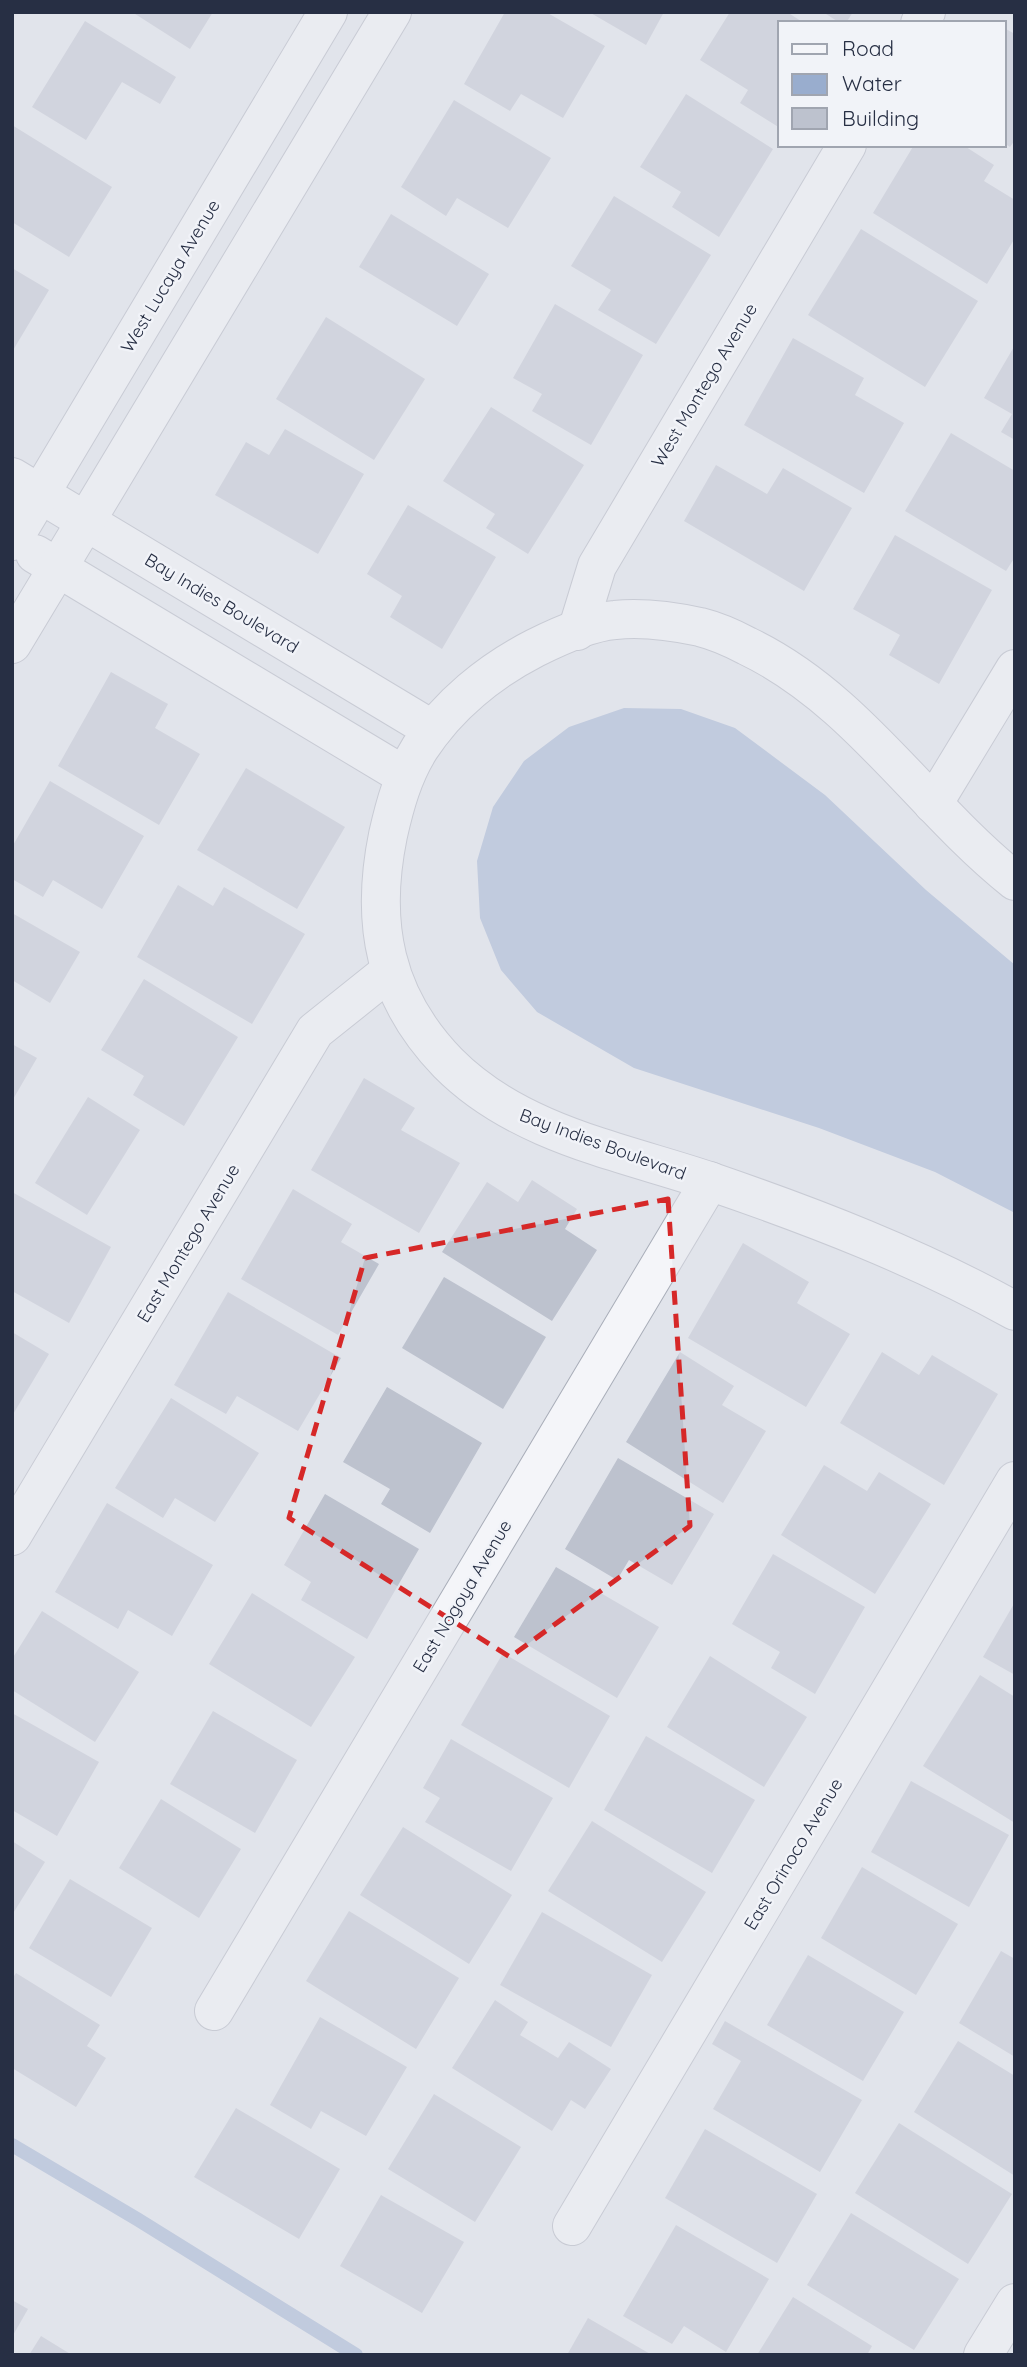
<svg xmlns="http://www.w3.org/2000/svg" width="1027" height="2367" font-family="Quicksand,sans-serif">
<style>
.water{fill:#99adce}
.lines{fill:none;stroke-linecap:round;stroke-linejoin:round}
.stream{stroke:#99adce;stroke-width:14}
.building{fill:#bdc2ce}
.street-casing{stroke:#a9aeb9;stroke-width:40}
.street{stroke:#f4f5f9;stroke-width:38}
.marked{fill:none;stroke:#d62828;stroke-width:5;stroke-dasharray:14 9;stroke-linejoin:round}
.labels{text-anchor:middle;dominant-baseline:central;stroke-width:5;stroke-linejoin:round;paint-order:stroke}
.street-label{font-size:18px;fill:#272f44;stroke:#f1f3f8}
</style>
<rect width="100%" height="100%" fill="#e1e4eb"/>
<path class="water" d="M624,708l57,1 54,19 90,67 101,95 89,75v248l-80,-41 -116,-44 -185,-60 -97,-56 -36,-42 -21,-52 -3,-57 16,-54 31,-46 45,-34z"/>
<g class="lines">
<path class="stream" d="M12,2145l125,74 219,136"/>
</g>
<g class="building">
<path d="M132,12h81l-23,37z"/>
<path d="M505,12h41l59,34 -42,72 -42,-24 -11,17 -46,-27z"/>
<path d="M589,12h75l-18,33z"/>
<path d="M730,12h57l17,11h-24v105l-40,-25 8,-13 -48,-30z"/>
<path d="M823,12h30l-7,11h-6z"/>
<path d="M85,21l91,56 -16,27 -38,-22 -36,58 -54,-33z"/>
<path d="M1004,28l11,6v106l-5,7 -6,-4z"/>
<path d="M686,94l87,55 -54,88 -47,-30 9,-15 -41,-25z"/>
<path d="M454,100l97,58 -43,70 -51,-30 -11,18 -45,-29z"/>
<path d="M12,125l100,62 -43,70 -57,-35z"/>
<path d="M914,145h49l31,20 -10,16 31,19v38l-28,46 -114,-71z"/>
<path d="M614,196l97,59 -55,89 -58,-34 13,-20 -40,-24z"/>
<path d="M391,214l98,60 -32,52 -98,-59z"/>
<path d="M861,229l117,72 -53,86 -117,-72z"/>
<path d="M12,268l37,22 -37,62z"/>
<path d="M555,304l88,51 -52,90 -59,-34 10,-17 -29,-16z"/>
<path d="M326,317l99,62 -51,81 -98,-61z"/>
<path d="M793,338l71,40 -9,17 49,28 -40,70 -120,-68z"/>
<path d="M1015,345v95l-14,-8 11,-18 -28,-16z"/>
<path d="M491,407l93,58 -56,89 -42,-26 9,-14 -52,-33z"/>
<path d="M285,429l79,45 -46,80 -103,-59 31,-53 23,13z"/>
<path d="M951,433l64,38v86l-9,14 -101,-60z"/>
<path d="M716,465l51,29 16,-26 69,40 -48,83 -120,-70z"/>
<path d="M408,505l88,52 -54,92 -52,-32 12,-21 -35,-22z"/>
<path d="M895,535l97,55 -53,94 -50,-29 11,-20 -47,-26z"/>
<path d="M111,672l57,32 -13,24 45,26 -41,71 -101,-59z"/>
<path d="M246,768l99,59 -48,82 -100,-59z"/>
<path d="M50,781l94,55 -42,73 -49,-29 -10,17 -31,-18v-32z"/>
<path d="M178,885l35,21 11,-19 81,47 -53,90 -115,-67z"/>
<path d="M12,913l68,39 -30,51 -38,-23z"/>
<path d="M144,979l94,58 -54,89 -51,-31 11,-19 -43,-26z"/>
<path d="M12,1044l25,14 -25,43z"/>
<path d="M364,1078l51,30 -14,22 59,33 -41,70 -108,-63z"/>
<path d="M88,1097l52,33 -53,85 -52,-32z"/>
<path d="M532,1180l45,29 -12,20 32,21 -45,71 -110,-69 45,-70 31,20z"/>
<path d="M293,1189l59,35 -11,18 38,22 -41,71 -97,-56z"/>
<path d="M12,1192l99,55 -42,76 -57,-32z"/>
<path d="M743,1243l66,39 -12,21 53,31 -44,73 -118,-69z"/>
<path d="M444,1277l102,60 -43,72 -101,-61z"/>
<path d="M228,1292l113,66 -43,73 -61,-35 -11,18 -52,-29z"/>
<path d="M12,1332l37,22 -37,62z"/>
<path d="M680,1352l54,34 -12,19 44,26 -43,72 -97,-61z"/>
<path d="M882,1352l37,23 13,-20 66,39 -54,91 -104,-62z"/>
<path d="M387,1387l95,56 -52,90 -49,-29 9,-15 -47,-27z"/>
<path d="M171,1398l88,55 -44,69 -40,-24 -12,20 -48,-30z"/>
<path d="M618,1458l96,56 -42,71 -43,-25 -12,20 -52,-31z"/>
<path d="M824,1465l43,26 12,-19 52,32 -56,90 -94,-59z"/>
<path d="M325,1494l94,55 -52,90 -66,-39 10,-18 -27,-17z"/>
<path d="M107,1503l106,62 -41,71 -44,-26 -10,19 -63,-37z"/>
<path d="M773,1554l92,53 -50,87 -44,-26 9,-16 -48,-28z"/>
<path d="M556,1567l103,60 -42,71 -103,-61z"/>
<path d="M252,1593l103,64 -44,70 -102,-63z"/>
<path d="M1015,1602v73l-32,-18z"/>
<path d="M42,1611l97,61 -44,70 -83,-52v-31z"/>
<path d="M503,1653l107,63 -41,72 -108,-63z"/>
<path d="M710,1656l97,61 -43,70 -97,-60z"/>
<path d="M980,1675l35,22v126l-92,-57z"/>
<path d="M213,1711l84,49 -42,73 -85,-49z"/>
<path d="M12,1713l87,49 -42,74 -45,-26z"/>
<path d="M646,1736l109,64 -43,73 -108,-63z"/>
<path d="M451,1739l102,59 -42,73 -86,-49 15,-24 -17,-10z"/>
<path d="M911,1781l98,54 -40,72 -98,-55z"/>
<path d="M161,1799l80,50 -42,69 -80,-50z"/>
<path d="M592,1821l114,71 -44,70 -114,-71z"/>
<path d="M403,1827l109,68 -43,69 -109,-69z"/>
<path d="M12,1841l33,21 -33,53z"/>
<path d="M862,1867l96,57 -42,71 -95,-57z"/>
<path d="M70,1879l82,49 -41,69 -82,-49z"/>
<path d="M349,1911l110,67 -43,71 -110,-68z"/>
<path d="M542,1912l110,63 -41,72 -111,-62z"/>
<path d="M1001,1951l14,8v98l-56,-34z"/>
<path d="M808,1955l96,57 -41,69 -96,-56z"/>
<path d="M16,1973l84,52 -13,21 19,12 -30,49 -64,-39v-89z"/>
<path d="M495,2000l33,22 -8,13 38,23 11,-16 42,27 -26,40 -14,-9 -19,31 -100,-63z"/>
<path d="M320,2017l87,50 -41,69 -45,-25 -10,18 -41,-24z"/>
<path d="M725,2021l137,79 -42,72 -107,-63 28,-48 -29,-17z"/>
<path d="M958,2041l57,35v100l-101,-64z"/>
<path d="M434,2094l87,53 -46,75 -87,-53z"/>
<path d="M236,2108l104,61 -41,70 -105,-62z"/>
<path d="M899,2123l113,71 -44,70 -113,-71z"/>
<path d="M705,2129l112,65 -40,69 -112,-65z"/>
<path d="M381,2195l83,47 -42,71 -82,-47z"/>
<path d="M851,2213l108,66 -45,71 -107,-65z"/>
<path d="M676,2225l93,54 -43,73 -42,-26 -12,18 -49,-28z"/>
<path d="M793,2297l79,49 -5,9h-110z"/>
<path d="M12,2300l16,9 -16,28z"/>
<path d="M588,2318l64,37h-85z"/>
<path d="M41,2336l31,19h-43z"/>
</g>
<g class="lines">
<defs>
<g id="street">
<path d="M920,23l6,-11"/>
<path d="M12,477l421,253"/>
<path d="M12,541l316,-529"/>
<path d="M35,554l370,222"/>
<path d="M577,631l20,-65 250,-421"/>
<path d="M12,644l380,-632"/>
<path d="M933,804l82,-135"/>
<path d="M1015,881c-93,-74 -159,-183 -268,-235 -15,-8 -31,-15 -47,-19 -28,-6 -57,-10 -85,-7 -25,2 -58,17 -80,28 -45,23 -87,57 -115,100 -17,27 -25,56 -32,87 -18,88 -4,162 60,228 69,70 171,88 261,118 105,36 209,76 306,130"/>
<path d="M12,1536l303,-505 75,-60"/>
<path d="M214,2011l496,-830"/>
<path d="M572,2226l443,-745"/>
<path d="M983,2355l32,-52"/>
</g>
</defs>
<use href="#street" class="street-casing"/>
<use href="#street" class="street"/>
</g>
<path d="M0 0H1027V2367H0ZM668,1199l22,327 -180,131 -221,-139 76,-260z" fill="#e1e4eb" fill-opacity=".55" fill-rule="evenodd"/>
<path class="marked" d="M668,1199l22,327 -180,131 -221,-139 76,-260z"/>
<g class="labels">
<g class="street-label">
<text transform="translate(170 276) rotate(-59)">West Lucaya Avenue</text>
<text transform="translate(704 385) rotate(-59)">West Montego Avenue</text>
<text transform="translate(222 603) rotate(31)">Bay Indies Boulevard</text>
<text transform="translate(603 1144) rotate(20)">Bay Indies Boulevard</text>
<text transform="translate(188 1243) rotate(-59)">East Montego Avenue</text>
<text transform="translate(462 1596) rotate(-59)">East Nogoya Avenue</text>
<text transform="translate(793 1854) rotate(-59)">East Orinoco Avenue</text>
</g>
</g>
<rect width="1027" height="2367" fill="none" stroke="#272f44" stroke-width="28"/>
<rect x="778" y="21" width="228" height="126" fill="#f1f3f8" stroke="#a0a5b0" stroke-width="2"/>
<rect x="792" y="44" width="35" height="10" fill="#f4f5f9" stroke="#a0a5b0" stroke-width="2"/>
<text x="842" y="56" font-size="21" fill="#272f44">Road</text>
<rect x="792" y="74" width="35" height="21" fill="#99adce" stroke="#a0a5b0" stroke-width="2"/>
<text x="842" y="91" font-size="21" fill="#272f44">Water</text>
<rect x="792" y="108" width="35" height="21" fill="#bdc2ce" stroke="#a0a5b0" stroke-width="2"/>
<text x="842" y="126" font-size="21" fill="#272f44">Building</text>
</svg>
